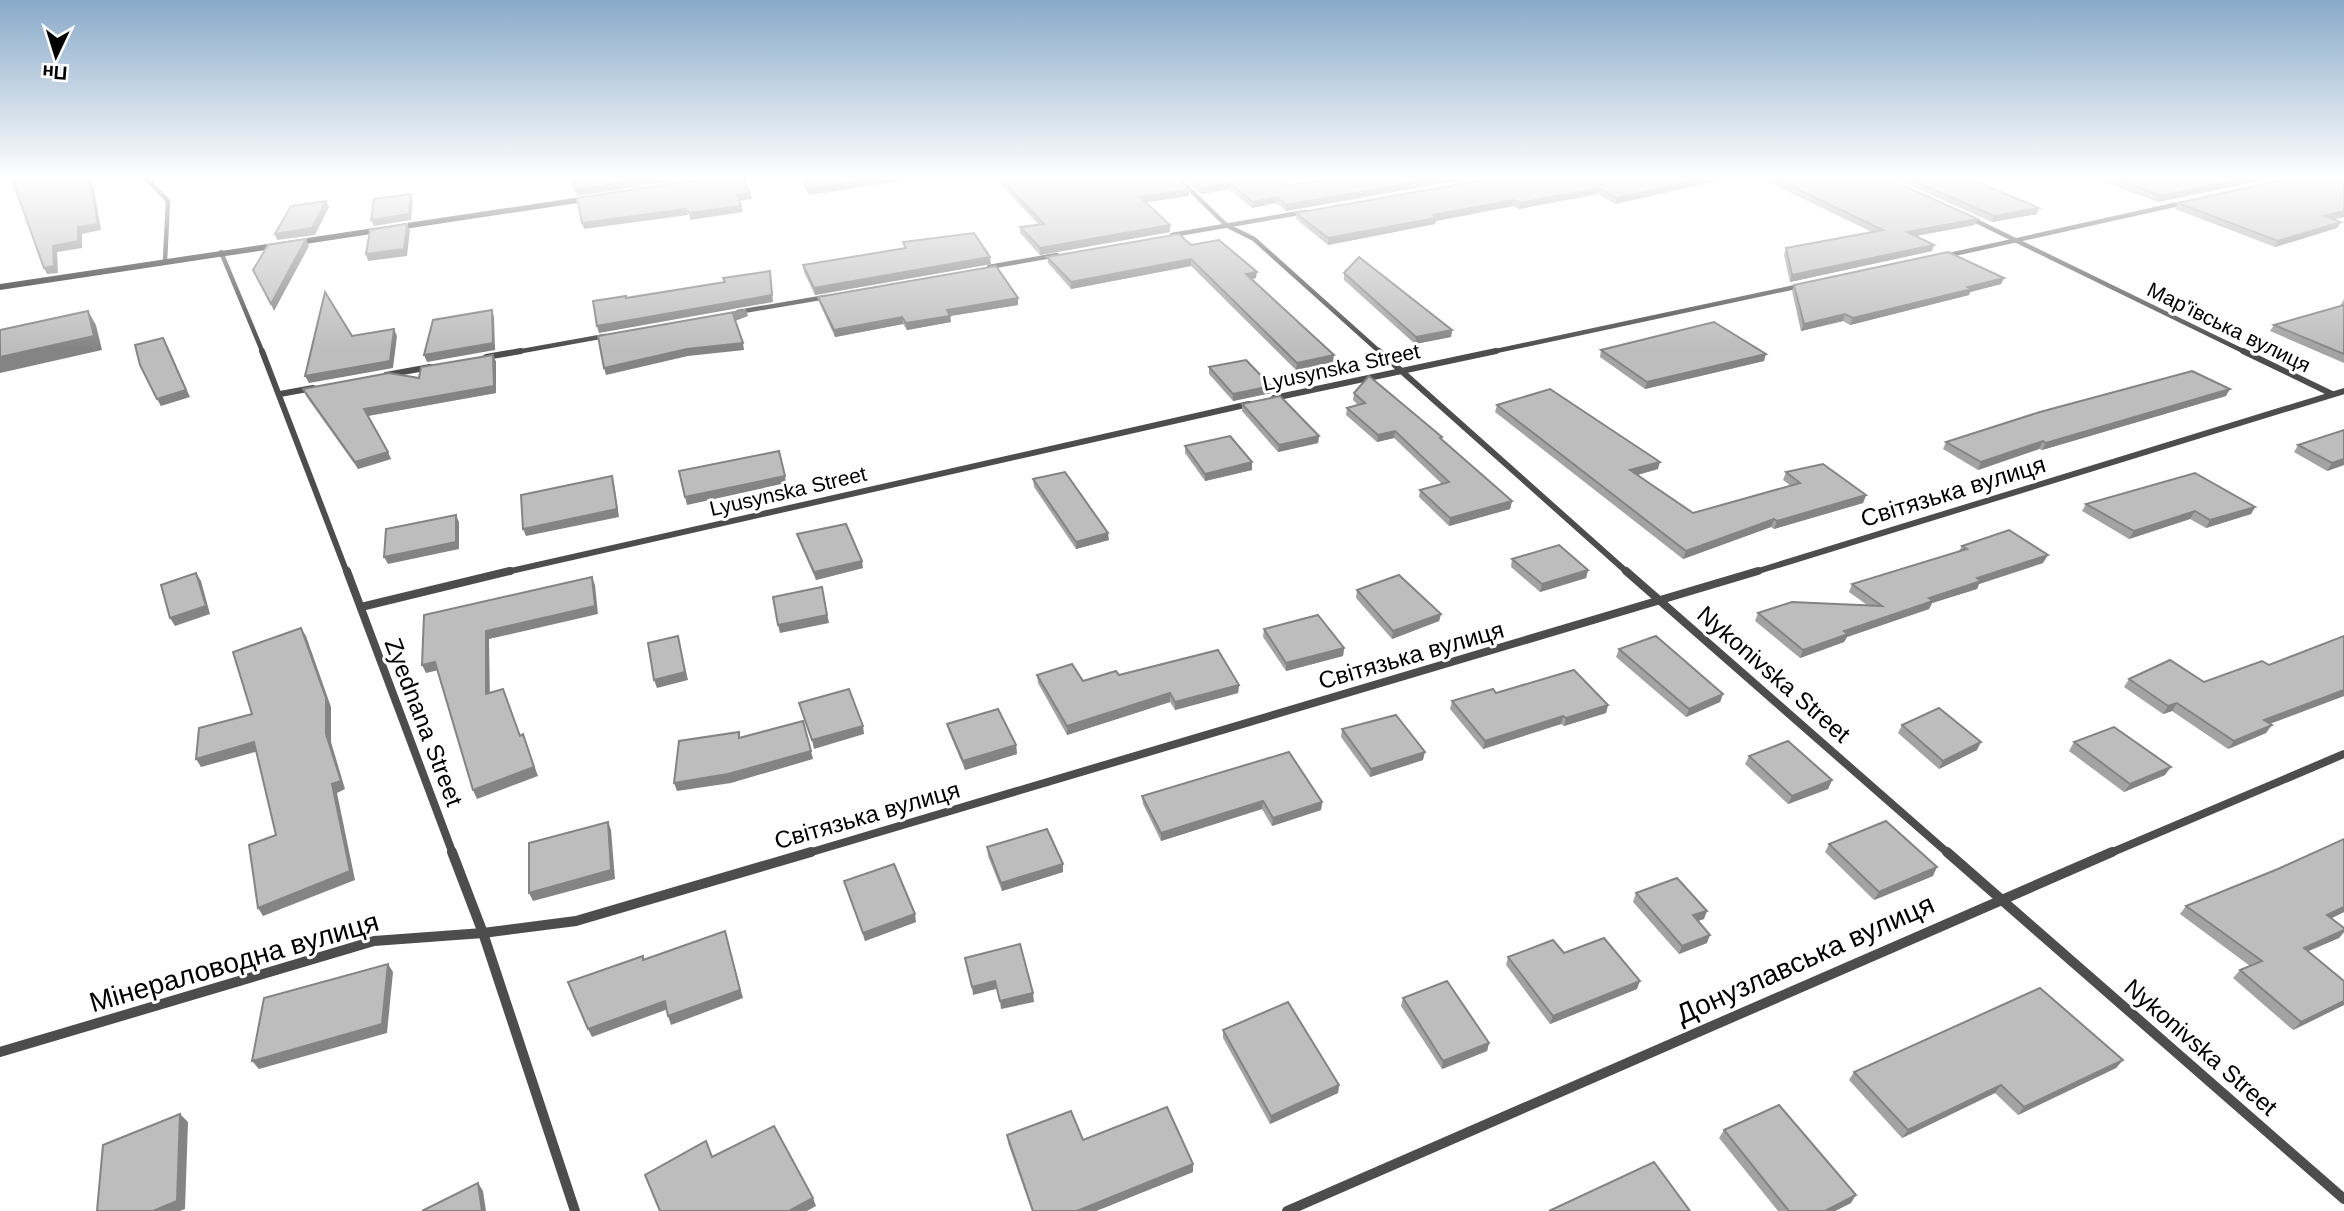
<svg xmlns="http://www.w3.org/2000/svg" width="2344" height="1211" font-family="Arial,sans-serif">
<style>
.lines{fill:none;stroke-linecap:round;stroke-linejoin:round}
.minor-far3{stroke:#4d4d4d;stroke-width:4.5}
.minor-far2{stroke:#4d4d4d;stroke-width:6}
.minor-far1{stroke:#4d4d4d;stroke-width:8}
.minor{stroke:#4d4d4d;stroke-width:10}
.secondary{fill:#1a1a1a;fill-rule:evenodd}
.wall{fill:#a3a3a3}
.shaded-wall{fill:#848484}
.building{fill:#bdbdbd;stroke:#848484;stroke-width:2}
.labels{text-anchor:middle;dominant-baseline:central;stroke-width:6;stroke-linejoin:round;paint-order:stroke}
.far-street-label{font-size:21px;fill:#000;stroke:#fff}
.street-label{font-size:24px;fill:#000;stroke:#fff}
.near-street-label{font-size:28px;fill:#000;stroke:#fff}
</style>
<rect width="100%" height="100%" fill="#fff"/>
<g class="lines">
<g class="minor-far3">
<path d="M147,179l21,22 -3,60"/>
<path d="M1179,179l47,46 28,14 127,114"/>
<path d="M1968,217l279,136"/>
<path d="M1172,235l133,-23"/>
<path d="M221,252l42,101"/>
<path d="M1945,256l238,-53"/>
<path d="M989,267l68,-12"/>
<path d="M738,312l88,-15"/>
<path d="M511,353l94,-17"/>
<path d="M1487,353l313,-67"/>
</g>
<g class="minor-far2">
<path d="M262,351l85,222"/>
<path d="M1379,351l249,222"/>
<path d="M2243,351l89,43"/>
<path d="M486,357l35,-6"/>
<path d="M386,375l44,-8"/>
<path d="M280,394l33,-6"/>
<path d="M1274,398l222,-47"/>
<path d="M502,573l747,-169"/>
<path d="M1752,573l592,-182"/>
</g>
<g class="minor-far1">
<path d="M347,571l106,283"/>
<path d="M1626,571l323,283"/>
<path d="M361,607l149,-36"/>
<path d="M805,854l953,-283"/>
<path d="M2108,854l236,-100"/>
</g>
<g class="minor">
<path d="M452,852l31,81 92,278"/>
<path d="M1947,852l397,347"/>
<path d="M0,1052l374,-111 109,-8 93,-12 235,-69"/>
<path d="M1287,1211l825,-359"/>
</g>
<path class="secondary" d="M594,195l3,1v4l-597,90v-6z"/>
</g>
<g class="wall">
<path d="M801,179h112l-104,16z"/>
<path d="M996,179h183l10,17 -43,6 24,30 -130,23 -20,-22v-6l19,-2z"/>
<path d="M1184,179h92l9,7 47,-7h134l-180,32 -10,-8 -24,5 -23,-19 -28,5z"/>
<path d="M1489,179h236l-110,25 -17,-10 -79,15 -6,-3 -77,15 -1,3 -107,21 -32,-26v-6z"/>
<path d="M1762,179h127l86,46 -59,11 18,9 -2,6 -142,31 -6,-27 2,-7 86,-16z"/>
<path d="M1895,179h76l66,35 -45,8z"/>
<path d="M2105,179h164l-111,23 -54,-20z"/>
<path d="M2344,179v38l-11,2 8,3 -4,6 -62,19 -100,-38 3,-6z"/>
<path d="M903,242l88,22 -176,31 -11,-23 -1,-7 101,-17z"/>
<path d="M1191,245l65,33 -4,1 81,83 -37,8 -105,-104 -120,23 -23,-26 -1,-6z"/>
<path d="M1344,273l108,57 -1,7 -36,7 -71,-64z"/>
<path d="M2004,278l-3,6 -31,8 -1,3 -119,30 -7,-4 -42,10 -9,-40 2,-6z"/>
<path d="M818,297l200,8 -68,11 1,6 -44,8 -4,-6 -68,13 -15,-33z"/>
<path d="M2344,299v64l-74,-32 4,-6 66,-19z"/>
<path d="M1601,350l163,11 -119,28 -45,-32z"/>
<path d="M493,355l3,7v31l-128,23 23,43 -33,10 -52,-73 -3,-7 116,-11z"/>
<path d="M1209,367l62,26 -38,8 -24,-27z"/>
<path d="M1354,393l88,47 70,61 -2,8 -61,17 -30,-29 1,-7 22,-6 -48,-46 -17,4 -31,-27 1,-7 11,-3 -5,-5z"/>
<path d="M2226,396l-184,54 -3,-1 -61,21 -35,-21 3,-7z"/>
<path d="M1242,404l77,32 -1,7 -40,9 -36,-41z"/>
<path d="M1497,405l161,64 -20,6 55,38 98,-27 -8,-6 3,-8 80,23 -3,8 -89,26 -3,-2 -88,32 -188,-147z"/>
<path d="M2344,430v35l-17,6 -33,-19 4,-7z"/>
<path d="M1185,446l67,24 -47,11 -20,-28z"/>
<path d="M1033,479l76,61 -33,9 -42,-62z"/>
<path d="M2086,504l169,3 -4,7 -45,14 -16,-9 -61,20 -47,-28z"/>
<path d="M797,534l66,34 -47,12 -17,-39z"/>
<path d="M1962,546l81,17 -64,21 -2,5 -45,14 -3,6 -82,28 -3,5 -44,16 -45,-37 3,-8 109,-8 -18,-13 3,-8 107,-33z"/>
<path d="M1512,559l76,11 -2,8 -46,14 -29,-25z"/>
<path d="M1357,590l84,24 -2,7 -47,18 -36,-41z"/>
<path d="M1264,629l80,19 -1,8 -57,15 -23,-34z"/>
<path d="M2344,636v60l-74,28 -4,9 -38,16 -56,-38 -9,3 -39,-27 5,-8 75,3 65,-17z"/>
<path d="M1619,649l104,45 -3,8 -34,15 -70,-60z"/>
<path d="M1037,675l46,6 36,-6 120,10 -1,8 -63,17 -5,-8 -103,33 -29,-52z"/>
<path d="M1496,693l112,12 -2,8 -42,13 -3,-2 -78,25 -33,-40 2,-8z"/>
<path d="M947,724l69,21 1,9 -52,16 -16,-38z"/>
<path d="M1902,725l75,25 -38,19 -41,-36z"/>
<path d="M1342,729l81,31 -53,17 -29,-40z"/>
<path d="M2074,742l91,33 -41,17 -55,-41z"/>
<path d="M1749,756l83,24 -4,9 -40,15 -43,-40z"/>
<path d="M1142,796l180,6 -1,8 -49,16 -10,-17 -101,32 -18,-37z"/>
<path d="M2344,839v73l-13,6 13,10v4l-5,6 -31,13 36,30v24l-51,25 -60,-52 7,-8 10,-4 -70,-52 6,-8 92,-37z"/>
<path d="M1829,844l104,32 -59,24 -49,-48z"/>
<path d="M987,847l76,25 -61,19 -14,-35z"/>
<path d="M844,881l72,41 -51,19z"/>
<path d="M1636,893l68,26 -6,2 9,22 -28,11 -46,-52z"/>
<path d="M1564,953l73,36 -87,35 -44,-59 2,-8z"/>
<path d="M1403,998l86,45 -2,8 -45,18 -41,-63z"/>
<path d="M1223,1030l116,55 -1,8 -68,31 -47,-86z"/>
<path d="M2123,1060l-7,8 -98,47 -23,-22 -93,45 -53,-58 5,-8z"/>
<path d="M1724,1130l127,73 -16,8h-57l-59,-73z"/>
<path d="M1007,1135l76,5 110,32 -97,39h-64l-24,-68z"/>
</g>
<g class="shaded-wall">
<path d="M90,179l3,4 8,47 -19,4v14l-25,4 1,21 -11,1 -3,-6 9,-22 25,-19z"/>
<path d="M645,179h42l-110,17 -2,-6z"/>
<path d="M872,179h41l-104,16 -1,-6z"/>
<path d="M1433,179h33l-180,32v-6z"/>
<path d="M1700,179h25l-110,25 2,-6z"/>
<path d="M2244,179h25l-111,23 3,-6z"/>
<path d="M1229,183v6l-28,5v-6z"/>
<path d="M1599,188l-1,6 -79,15 1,-6z"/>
<path d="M1189,190v6l-49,7v-6z"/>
<path d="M750,193l2,6 -13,2 -2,-6z"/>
<path d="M411,194l2,7 -2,19 -37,6 -3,-6z"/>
<path d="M1277,197l-1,6 -24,5 1,-6z"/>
<path d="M1514,200l-1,6 -77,15 -1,3 -107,21v-7l105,-23z"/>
<path d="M326,201l3,6 -14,28 -38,5 -2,-6z"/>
<path d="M741,206l2,6 -53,8 -1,-7z"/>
<path d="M2039,208l-2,6 -45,8 2,-6z"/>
<path d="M686,209l2,6 -104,14 -2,-6z"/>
<path d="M2344,211v6l-24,5 4,-6z"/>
<path d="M1978,219l-3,6 -71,13 3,-6z"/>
<path d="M2341,222l-4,6 -62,19 3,-6z"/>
<path d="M407,224l3,6 -3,26 -39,5 -2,-7z"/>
<path d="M1170,225v7l-130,23v-7z"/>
<path d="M306,239l3,7 -35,65 -3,-7z"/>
<path d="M1934,245l-2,6 -142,31 2,-7z"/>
<path d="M990,257l1,7 -176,31 -1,-7z"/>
<path d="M1191,259v7l-120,23v-7z"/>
<path d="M770,271l3,31 -174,31 -2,-7z"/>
<path d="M1257,272l-1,6 -10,2v-6z"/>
<path d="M2004,278l-3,6 -31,8 -1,3 -119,30 3,-7z"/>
<path d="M1018,298v7l-68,11 1,6 -44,8 -1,-7 41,-13z"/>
<path d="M492,310l2,7 1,33 -68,12 -3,-7z"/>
<path d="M746,310l2,6 -13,5 -2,-7z"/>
<path d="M88,311l8,14 6,25 -102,23v-16z"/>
<path d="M1845,314l-2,7 -42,10 3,-7z"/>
<path d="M902,317l1,7 -68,13 -1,-7z"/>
<path d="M394,329l3,7 -4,32 -84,15 -4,-7z"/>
<path d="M1452,330l-1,7 -36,7 1,-7z"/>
<path d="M163,338l27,59 -29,9 -4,-7z"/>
<path d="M743,343l1,7 -56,6 -82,19 -2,-7 83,-19z"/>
<path d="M1766,354l-2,7 -119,28 2,-7z"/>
<path d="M493,355l3,7v31l-129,23 -3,-7z"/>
<path d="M1334,355l-1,7 -37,8 1,-7z"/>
<path d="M1271,386v7l-38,8v-7z"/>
<path d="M2230,389l-4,7 -184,54 4,-7z"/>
<path d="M1395,431l-1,7 -17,4 1,-7z"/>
<path d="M1319,436l-1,7 -40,9 1,-7z"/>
<path d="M2043,441l-4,8 -61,21 3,-8z"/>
<path d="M388,452l3,7 -33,10 -3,-7z"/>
<path d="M2344,459v6l-17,6 5,-8z"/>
<path d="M1252,462v8l-47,11v-7z"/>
<path d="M1660,462l-2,7 -29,8 1,-7z"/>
<path d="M612,476l2,8 5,33 -93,19 -3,-7z"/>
<path d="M785,476l1,7 -99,22 -2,-8z"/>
<path d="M1866,495l-3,8 -89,26 3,-8z"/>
<path d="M1512,501l-2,8 -61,17 1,-8z"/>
<path d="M2255,507l-4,7 -45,14 4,-8z"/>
<path d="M2195,511l-5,8 -61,20 5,-8z"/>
<path d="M456,515l3,7v27l-71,15 -4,-7z"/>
<path d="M1774,519l-3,8 -88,32 3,-8z"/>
<path d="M1108,533l1,7 -33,9v-7z"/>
<path d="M2048,555l-5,8 -64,21 -2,5 -45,14 -3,6 -82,28 -3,5 -44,16 3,-8 41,-19 133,-53z"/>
<path d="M862,561l1,7 -47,12 -2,-8z"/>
<path d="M1588,570l-2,8 -46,14 2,-8z"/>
<path d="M196,573l5,8 9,33 -35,12 -5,-8z"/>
<path d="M592,577l3,8 3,29 -109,25 1,63 -4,-8v-63z"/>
<path d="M822,587l7,36 -49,10 -2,-8z"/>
<path d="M1441,614l-2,7 -47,18 1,-8z"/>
<path d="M301,628l5,8 25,71v35l14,47 -8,4 18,87 -92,36 -5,-8 74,-124z"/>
<path d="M678,636l10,44 -31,8 -3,-8z"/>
<path d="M1344,648l-1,8 -57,15v-8z"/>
<path d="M435,662l4,8 -13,3 -4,-8z"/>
<path d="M1239,685l-1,8 -63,17v-8z"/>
<path d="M2344,690v6l-86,32 6,-8z"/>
<path d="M1170,693v9l-103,33v-9z"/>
<path d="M1723,694l-3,8 -34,15 3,-8z"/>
<path d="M2177,703l-5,8 -9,3 5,-8z"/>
<path d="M1608,705l-2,8 -42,13 2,-8z"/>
<path d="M1563,716l-2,8 -78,25 2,-8z"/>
<path d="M2272,725l-6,8 -38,16 6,-8z"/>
<path d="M863,726l1,8 -50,15 -2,-9z"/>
<path d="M523,734l15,42 -61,23 -4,-9z"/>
<path d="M254,742l5,9 -58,16 -5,-8z"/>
<path d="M1981,742l-4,8 -38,19 4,-8z"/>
<path d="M1016,745l1,9 -52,16 -2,-9z"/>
<path d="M811,751l2,8 -82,24 -54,8 -3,-8z"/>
<path d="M1425,752l-2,8 -53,17 1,-8z"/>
<path d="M2171,767l-6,8 -41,17 6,-8z"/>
<path d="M1832,780l-4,9 -40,15 4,-8z"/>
<path d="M1263,801l-1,8 -101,32v-8z"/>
<path d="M1322,802l-1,8 -49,16 1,-8z"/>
<path d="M608,822l3,8 4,49 -82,22 -4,-8z"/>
<path d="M1063,864v8l-61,19 -1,-8z"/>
<path d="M1937,867l-4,9 -59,24 5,-8z"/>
<path d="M2344,907v5l-24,12 7,-9z"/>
<path d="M1707,911l-3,8 -14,4 3,-8z"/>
<path d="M915,914l1,8 -51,19 -2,-8z"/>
<path d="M2344,930v2l-5,6 -42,18 7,-8z"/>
<path d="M725,931l18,67 -72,27 -3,-9z"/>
<path d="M1710,935l-3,8 -28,11 3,-8z"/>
<path d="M388,964l5,8 -6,61 -128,36 -7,-8z"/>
<path d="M995,981l1,8 -23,6 -1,-8z"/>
<path d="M1640,981l-3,8 -87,35 3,-8z"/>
<path d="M1033,993l1,9 -33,7 -1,-8z"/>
<path d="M665,1001l3,8 -76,28 -4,-8z"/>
<path d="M2344,1001v4l-51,25 8,-8z"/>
<path d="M1489,1043l-2,8 -45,18 1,-8z"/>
<path d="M2123,1060l-7,8 -98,47 6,-8z"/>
<path d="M1339,1085l-1,8 -68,31 1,-8z"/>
<path d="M2001,1085l-6,8 -93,45 6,-8z"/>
<path d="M180,1114l8,8 -3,87 -5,2h-27z"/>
<path d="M1193,1164v8l-97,39h-19z"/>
<path d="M478,1183l5,8 3,20h-4z"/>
<path d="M1856,1195l-5,8 -16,8h-10z"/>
<path d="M813,1198l3,8 -9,5h-18z"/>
</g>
<g class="building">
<path d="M12,179h78l8,45 -20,3v14l-25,5 1,20 -10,2z"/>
<path d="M573,179h72l-70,11z"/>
<path d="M703,179h40l7,14 -13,2 4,11 -52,7 -3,-4 -104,14 -5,-25z"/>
<path d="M803,179h69l-64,10z"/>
<path d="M1001,179h178l10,11 -49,7 30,28 -130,23 -20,-21 24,-3z"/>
<path d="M1191,179h85l9,7 47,-7h101l-147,26 -9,-8 -24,5 -24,-19 -28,5z"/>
<path d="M1489,179h211l-83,19 -18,-10 -79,15 -6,-3 -81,15 3,3 -108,20 -32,-25z"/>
<path d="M1776,179h113l89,40 -71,13 27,13 -142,30 -6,-27 97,-18z"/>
<path d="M1910,179h61l68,29 -45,8z"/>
<path d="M2116,179h128l-83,17z"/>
<path d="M2286,179h58v32l-20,5 17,6 -63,19 -100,-38z"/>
<path d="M411,194l-2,20 -38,6 3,-21z"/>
<path d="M326,201l-14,27 -37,6 16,-28z"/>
<path d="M407,224l-3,25 -38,5 4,-24z"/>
<path d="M974,233l16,24 -176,31 -11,-23 103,-17 -3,-6z"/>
<path d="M1179,234l12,11 28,-5 38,32 -11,2 88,81 -37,8 -106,-104 -120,23 -24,-25z"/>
<path d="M306,239l-35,65 -18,-34 15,-25z"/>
<path d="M1948,252l56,26 -36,9 4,2 -119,29 -8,-4 -41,10 -10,-39z"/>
<path d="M1359,257l93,73 -36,7 -72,-64z"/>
<path d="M996,266l22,32 -71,12 3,6 -44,7 -4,-6 -68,13 -16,-33z"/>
<path d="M770,271l2,24 -175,31 -4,-25 33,-5v2l99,-16 -2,-4z"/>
<path d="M325,292l27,44 42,-7 -4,32 -85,15z"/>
<path d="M2344,305v49l-70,-29z"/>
<path d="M492,310l1,33 -69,12 9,-35z"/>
<path d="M746,310l-13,4 10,29 -56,6 -83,19 -6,-32z"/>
<path d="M88,311l6,25 -94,21v-27z"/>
<path d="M1714,322l52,32 -119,28 -46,-32z"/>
<path d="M163,338l23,52 -29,9 -17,-34 -5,-20z"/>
<path d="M493,355l1,31 -130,23 24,43 -33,10 -52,-73 86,-16 30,5 2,-11z"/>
<path d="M1246,360l25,26 -38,8 -24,-27z"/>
<path d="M2192,371l38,18 -184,54 -3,-2 -62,21 -35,-20 94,-30z"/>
<path d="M1369,376l73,61 -2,1 72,63 -62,17 -30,-28 29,-8 -54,-51 -17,4 -31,-27 18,-5 -11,-10z"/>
<path d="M1550,389l110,73 -30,8 63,43 107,-30 -14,-11 37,-8 43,31 -89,26 -3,-2 -88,32 -189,-146z"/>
<path d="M1280,396l39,40 -40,9 -37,-41z"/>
<path d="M2344,430v29l-12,4 -34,-18z"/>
<path d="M1230,436l22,26 -47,12 -20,-28z"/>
<path d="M779,451l6,25 -100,21 -6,-26z"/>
<path d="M1065,472l43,61 -32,9 -43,-63z"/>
<path d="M2195,473l60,34 -45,13 -15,-9 -61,20 -48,-27z"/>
<path d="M612,476l5,33 -94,20 -2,-34z"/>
<path d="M456,515v27l-72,15 2,-28z"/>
<path d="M846,524l16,37 -48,11 -17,-38z"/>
<path d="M2009,530l39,25 -71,23 4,3 -52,17 4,3 -89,30 4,3 -45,16 -45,-37 34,-11 90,4 -30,-22 115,-35 -5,-3z"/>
<path d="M1559,545l29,25 -46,14 -30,-25z"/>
<path d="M196,573l10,33 -36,12 -9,-33z"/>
<path d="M1399,575l42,39 -48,17 -36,-41z"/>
<path d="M592,577l3,29 -109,25v63l17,-5 17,47 3,-2 11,33 -61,23 -38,-128 -13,3 2,-50z"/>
<path d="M822,587l5,28 -49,10 -5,-28z"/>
<path d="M1318,615l26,33 -58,15 -22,-34z"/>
<path d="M301,628l25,70v36l15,47 -9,3 18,87 -92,37 -9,-63 27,-10 -22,-93 -58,17 3,-31 53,-14 -19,-62z"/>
<path d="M678,636l7,36 -31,8 -6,-37z"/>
<path d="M1656,636l67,58 -34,15 -70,-60z"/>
<path d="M2344,636v54l-80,30 8,5 -38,16 -57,-38 -9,3 -39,-27 41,-19 34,22 58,-21 7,4z"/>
<path d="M1218,650l21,35 -64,17 -5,-9 -103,33 -30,-51 35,-11 11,17 33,-10 3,4z"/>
<path d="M1574,670l34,35 -42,13 -3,-2 -78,25 -33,-40 41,-12 3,4z"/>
<path d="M849,689l14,37 -51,14 -13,-37z"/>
<path d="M1939,708l42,34 -38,19 -41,-36z"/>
<path d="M998,709l18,36 -53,16 -16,-37z"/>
<path d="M1396,715l29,37 -54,17 -29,-40z"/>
<path d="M803,721l8,30 -83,23 -54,9 5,-42 60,-9v6z"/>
<path d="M2114,727l57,40 -41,17 -56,-42z"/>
<path d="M1788,741l44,39 -40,16 -43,-40z"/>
<path d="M1289,752l33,50 -49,16 -10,-17 -102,32 -19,-37z"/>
<path d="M1886,821l51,46 -58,25 -50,-48z"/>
<path d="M608,822l3,48 -82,23v-50z"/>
<path d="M1047,829l16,35 -62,19 -14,-36z"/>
<path d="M2344,839v68l-17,8 17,13v2l-40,18 40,33v20l-43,21 -61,-52 22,-9 -76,-55 92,-37z"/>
<path d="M894,864l21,50 -52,19 -19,-52z"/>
<path d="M1677,878l30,33 -14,4 17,20 -28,11 -46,-53z"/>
<path d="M725,931l15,59 -72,26 -3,-15 -77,28 -20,-47 75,-26v4z"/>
<path d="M1604,938l36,43 -87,35 -45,-59 45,-17 11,13z"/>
<path d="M1020,944l13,49 -33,8 -5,-20 -23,6 -7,-29z"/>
<path d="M388,964l-6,60 -130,37 12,-63z"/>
<path d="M1447,981l42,62 -46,18 -40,-63z"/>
<path d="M2040,988l83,72 -99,47 -23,-22 -93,45 -54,-58z"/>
<path d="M1288,1002l51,83 -68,31 -48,-86z"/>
<path d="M1779,1105l77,90 -31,16h-36l-65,-81z"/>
<path d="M1167,1107l26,57 -116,47h-44l-26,-76 64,-24 12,29z"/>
<path d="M180,1114l-3,87 -24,10h-56l6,-66z"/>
<path d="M774,1126l39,72 -24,13h-129l-15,-36 61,-34 6,16z"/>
<path d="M1654,1162l36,49h-141z"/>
<path d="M478,1183l4,28h-60z"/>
</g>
<linearGradient id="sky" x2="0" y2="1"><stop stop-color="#89aac9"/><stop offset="0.51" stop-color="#fff"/><stop offset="1" stop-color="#fff" stop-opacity="0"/></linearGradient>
<rect width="2344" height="349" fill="url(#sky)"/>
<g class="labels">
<g class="far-street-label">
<text transform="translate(2229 327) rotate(26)">Мар'ївська вулиця</text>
<text transform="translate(1341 367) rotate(-12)">Lyusynska Street</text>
<text transform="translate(788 491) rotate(-13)">Lyusynska Street</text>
</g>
<g class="street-label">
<text transform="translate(1953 491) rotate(-17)">Світязька вулиця</text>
<text transform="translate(1411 655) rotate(-16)">Світязька вулиця</text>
<text transform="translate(1774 674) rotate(41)">Nykonivska Street</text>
<text transform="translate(424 722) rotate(69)">Zyednana Street</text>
<text transform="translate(867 815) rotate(-16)">Світязька вулиця</text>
<text transform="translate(2201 1047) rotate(41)">Nykonivska Street</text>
</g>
<g class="near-street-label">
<text transform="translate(1805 959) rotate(-24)">Донузлавська вулиця</text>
<text transform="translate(234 962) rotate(-16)">Мінераловодна вулиця</text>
</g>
</g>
<g transform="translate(56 56) rotate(184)" stroke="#ffffff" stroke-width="5" paint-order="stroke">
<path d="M0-5L12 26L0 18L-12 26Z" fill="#000000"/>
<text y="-10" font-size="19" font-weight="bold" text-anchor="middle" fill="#000000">Пн</text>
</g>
</svg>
